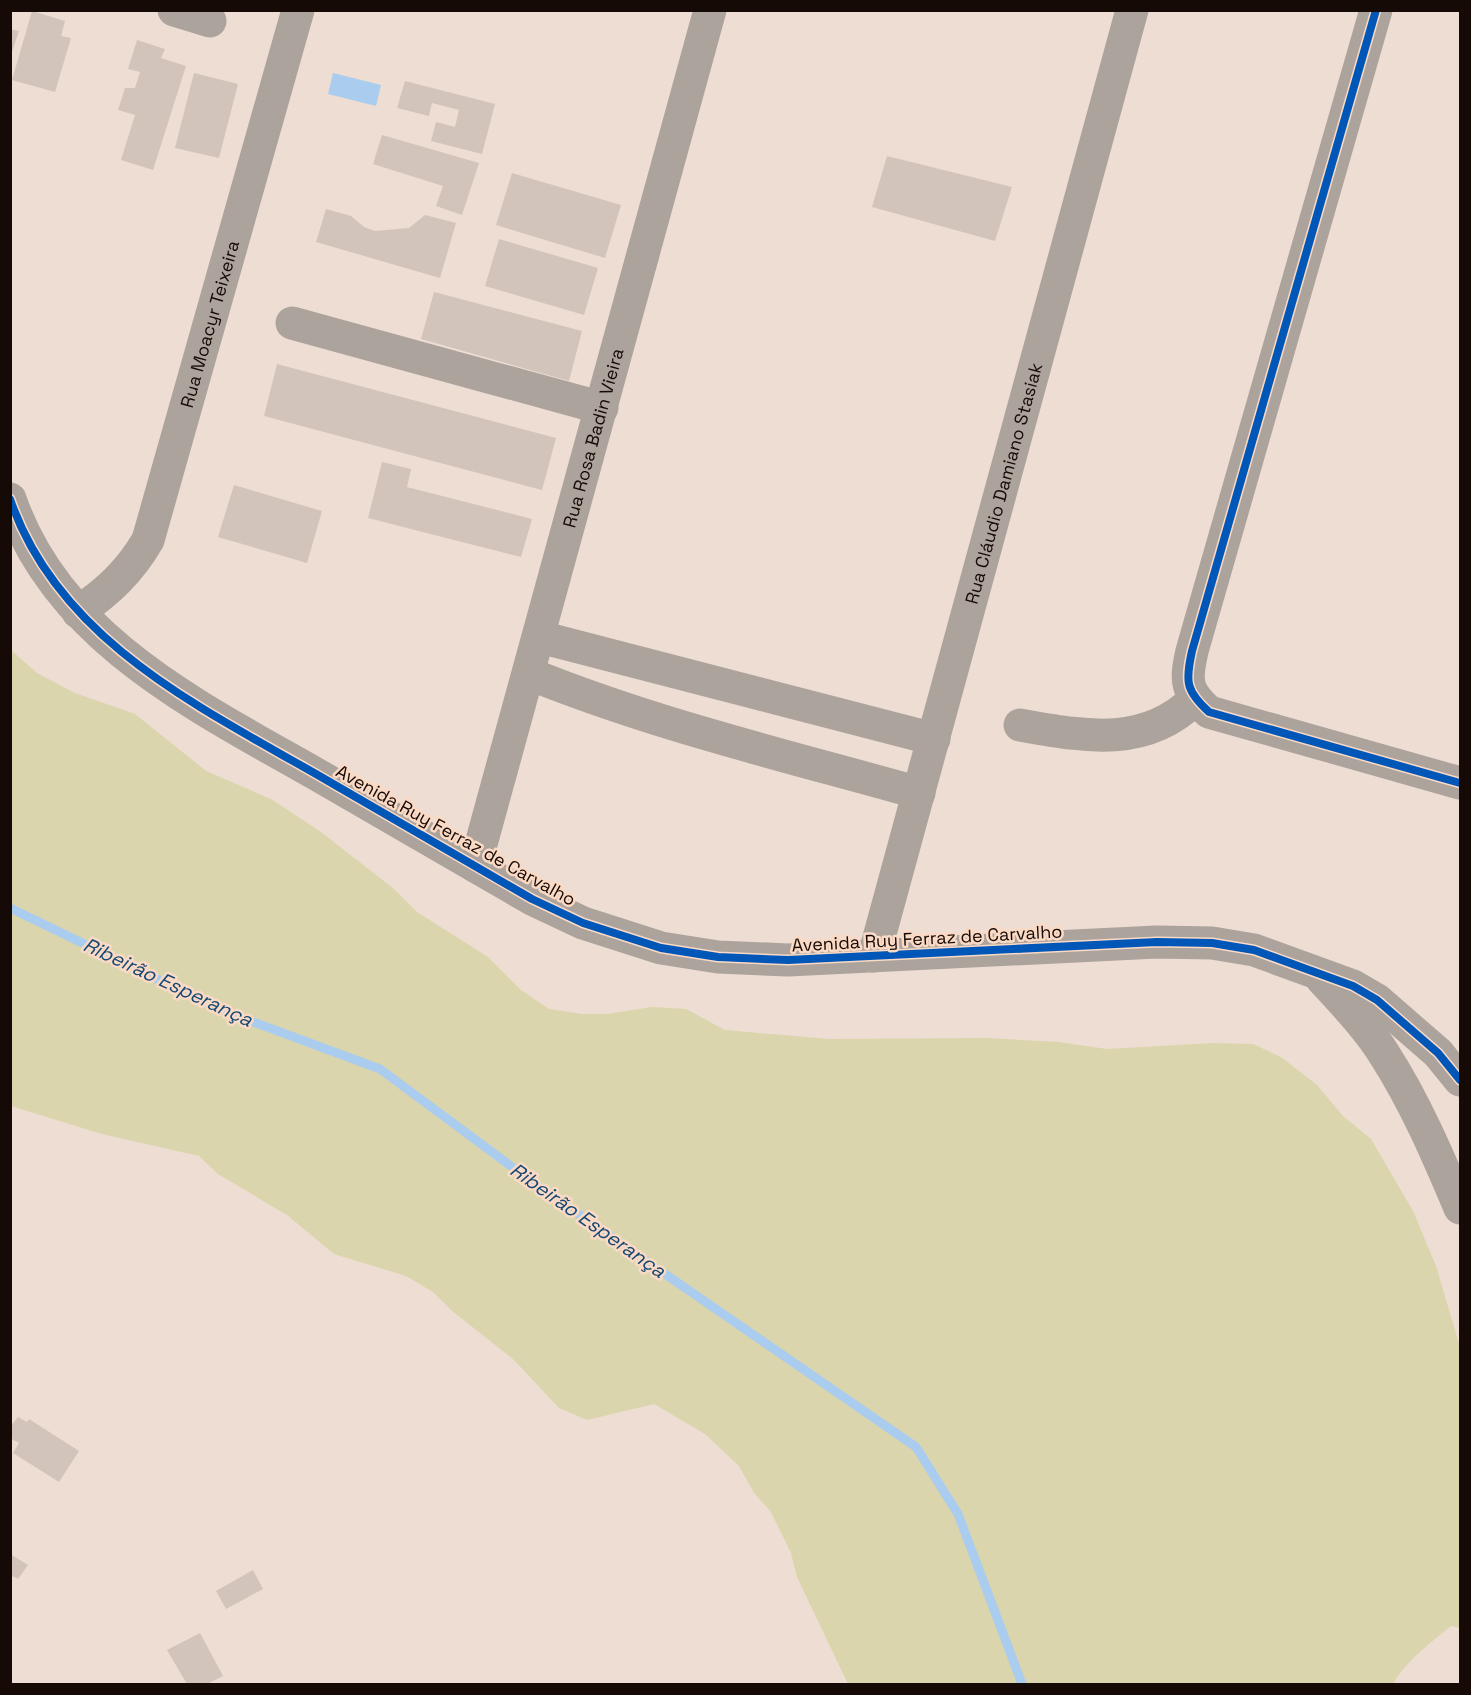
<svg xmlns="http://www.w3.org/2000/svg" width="1471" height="1695" font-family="'Space Grotesk',sans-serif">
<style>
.green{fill:#dad5ac}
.water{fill:#ace}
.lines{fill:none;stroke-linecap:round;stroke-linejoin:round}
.stream{stroke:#ace;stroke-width:9}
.building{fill:#d2c4bb}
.minor{stroke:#aca39d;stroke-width:33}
.cycleway-casing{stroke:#fbdac5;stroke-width:11}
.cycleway{stroke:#0057b8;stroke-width:8}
.labels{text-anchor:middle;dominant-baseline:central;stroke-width:5;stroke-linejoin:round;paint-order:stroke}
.street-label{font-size:18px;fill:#150a05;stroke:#fbdac5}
.water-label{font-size:20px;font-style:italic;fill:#154973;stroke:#fbdac5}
</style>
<rect width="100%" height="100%" fill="#eeddd2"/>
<path class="green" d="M11,650l26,23 38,20 60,21 71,57 65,28 50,33 73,57 23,23 71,45 33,33 28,19 33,5h25l45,-7 34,2 39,21 104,9 157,-1 72,4 49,7 106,-6 40,1 28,13 36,28 26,31 28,23 42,72 23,55 24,81v281l-9,-2c-21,17 -45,35 -58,58h-545l-51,-107 -6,-24 -20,-41 -17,-19 -15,-27 -34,-32 -51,-30 -67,16 -28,-12 -45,-48 -63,-50 -18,-18 -27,-16 -72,-22 -47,-39 -69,-41 -19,-18 -97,-22 -91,-28z"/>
<path class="water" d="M333,73l48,12 -5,21 -48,-12z"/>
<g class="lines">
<path class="stream" d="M10,908l211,102 159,59 159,118 377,260 42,67 64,170"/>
</g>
<g class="building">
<path d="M32,11l33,10 -4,15 10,2 -16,54 -43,-12z"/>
<path d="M10,29l9,2 -8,24h-1z"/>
<path d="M137,40l28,9 -4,9 25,8 -33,104 -32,-10 14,-45 -17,-5 7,-22h10l5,-16 -12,-3z"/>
<path d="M194,73l44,11 -19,74 -44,-10z"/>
<path d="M405,81l90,23 -13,50 -51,-13 5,-19 19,5 4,-17 -27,-7 -3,13 -32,-8z"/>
<path d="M382,135l97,28 -17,52 -26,-9 7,-20 -70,-22z"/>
<path d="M887,156l125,31 -17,54 -123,-34z"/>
<path d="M512,173l109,32 -16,53 -109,-33z"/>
<path d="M326,209l25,7 13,11 11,4 34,-3 16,-13 31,8 -16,55 -124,-36z"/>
<path d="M499,239l99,29 -14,47 -99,-29z"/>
<path d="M434,292l148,39 -13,50 -148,-42z"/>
<path d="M277,364l279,74 -14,52 -278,-74z"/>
<path d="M382,462l29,7 -4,18 125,32 -11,38 -153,-39z"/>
<path d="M234,485l88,26 -15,52 -89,-26z"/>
<path d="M18,1417l9,5 2,-3 50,32 -20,31 -46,-29 6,-10 -9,-5v-11z"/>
<path d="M10,1554l18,11 -10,14 -8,-4z"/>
<path d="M253,1570l10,19 -37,20 -10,-18z"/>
<path d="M200,1633l23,43 -16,8h-20l-20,-34z"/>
</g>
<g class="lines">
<g class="minor">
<path d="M174,10l36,11"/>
<path d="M1376,10l-184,641c-7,31 -6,40 17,61l251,71"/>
<path d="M292,323l310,85"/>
<path d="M10,499c48,140 187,207 306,275 72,42 144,83 216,125l51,24 78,25 57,9 70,3 369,-18 55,1 42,7 99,36 24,14 61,53 22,27"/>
<path id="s1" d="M78,612c30,-20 52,-41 70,-72l150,-530"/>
<path d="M540,637l394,102"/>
<path d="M530,674c126,51 258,82 389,119"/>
<path d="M1020,725c63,11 125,24 175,-26"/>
<path id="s2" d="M475,866l235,-856"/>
<path id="s3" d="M874,956l258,-946"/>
<path d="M1322,979c22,24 45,48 62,75 31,48 54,102 76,154"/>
</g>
<defs>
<g id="cycleway">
<path d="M1376,10l-184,641c-7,31 -6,40 17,61l251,71"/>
<path d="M10,499c48,140 187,207 306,275 72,42 144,83 216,125l51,24 78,25 57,9 70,3 369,-18 55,1 42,7 99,36 24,14 61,53 22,27"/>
</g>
</defs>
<use href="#cycleway" class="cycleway-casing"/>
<use href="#cycleway" class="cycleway"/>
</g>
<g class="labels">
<g class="street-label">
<text stroke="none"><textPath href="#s1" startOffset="326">Rua Moacyr Teixeira</textPath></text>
<text stroke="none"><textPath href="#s2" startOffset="444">Rua Rosa Badin Vieira</textPath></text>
<text stroke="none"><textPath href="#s3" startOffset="490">Rua Cláudio Damiano Stasiak</textPath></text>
<text transform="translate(456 835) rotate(29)">Avenida Ruy Ferraz de Carvalho</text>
<text transform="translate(927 938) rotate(-3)">Avenida Ruy Ferraz de Carvalho</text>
</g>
<g class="water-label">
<text transform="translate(168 982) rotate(25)">Ribeirão Esperança</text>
<text transform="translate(588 1220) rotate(35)">Ribeirão Esperança</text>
</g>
</g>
<rect width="1471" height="1695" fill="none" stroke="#150a05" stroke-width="24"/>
</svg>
